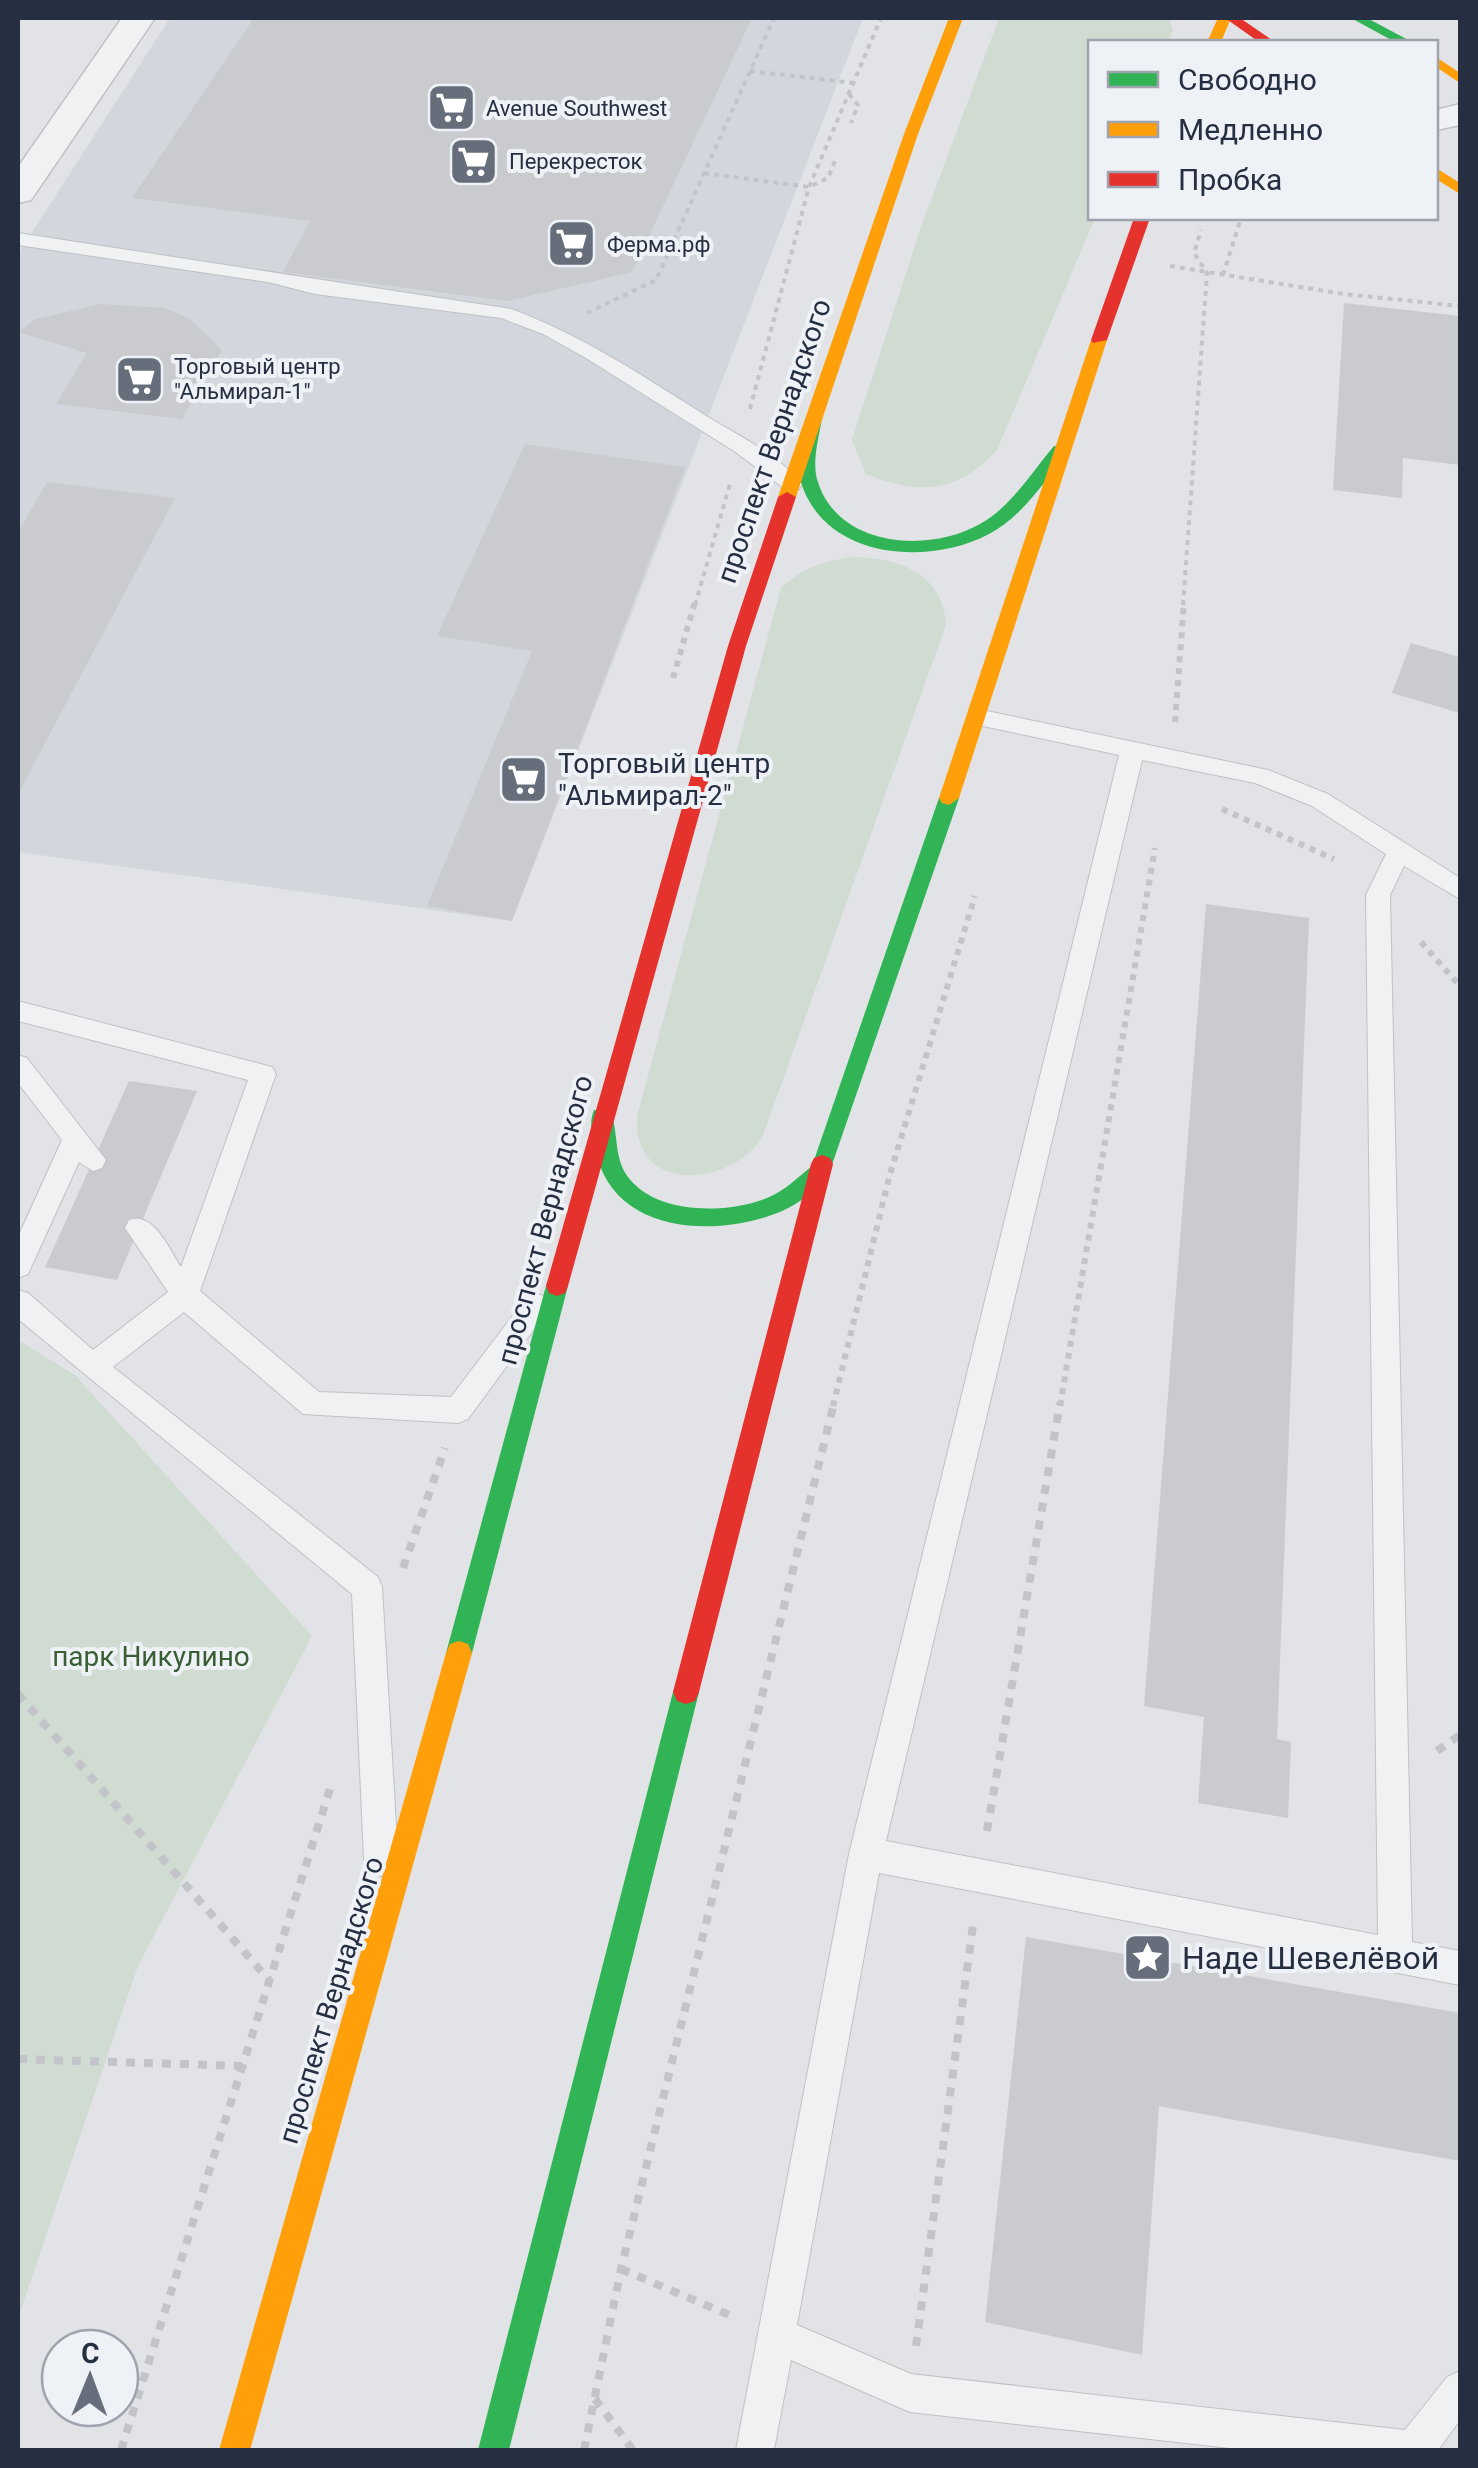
<svg xmlns="http://www.w3.org/2000/svg" width="1478" height="2468" font-family="Roboto,sans-serif">
<style>
.built{fill:#d2d6dd}
.green{fill:#d0dbd1}
.building{fill:#c9cbce}
.lines{fill:none;stroke-linecap:round;stroke-linejoin:round}
.lane-casing{stroke:#bfc1c4;stroke-width:2}
.street-casing{stroke:#bfc1c4;stroke-width:3}
.path-far2{stroke:#c2c4c9;stroke-width:4;stroke-dasharray:5 5;stroke-linecap:butt}
.path-far1{stroke:#c2c4c9;stroke-width:6;stroke-dasharray:6 6;stroke-linecap:butt}
.path{stroke:#c2c4c9;stroke-width:8;stroke-dasharray:9 9;stroke-linecap:butt}
.lane{fill:#f0f1f3;fill-rule:evenodd}
.street{fill:#f0f1f3;fill-rule:evenodd}
.fast{fill:#30b455;fill-rule:evenodd}
.slow{fill:#ff9f0a;fill-rule:evenodd}
.jam{fill:#e5322d;fill-rule:evenodd}
.labels{text-anchor:middle;dominant-baseline:central;stroke-width:8;stroke-linejoin:round;paint-order:stroke}
.far-poi-label{font-size:22px;fill:#262f41;stroke:#eef1f6;text-anchor:start}
.street-label{font-size:28px;fill:#262f41;stroke:#eef1f6}
.poi-label{font-size:28px;fill:#262f41;stroke:#eef1f6;text-anchor:start}
.park-label{font-size:28px;fill:#395e33;stroke:#eef1f6}
.near-poi-label{font-size:32px;fill:#262f41;stroke:#eef1f6;text-anchor:start}
</style>
<rect width="100%" height="100%" fill="#e1e3e6"/>
<path class="built" d="M170,18h693l-351,903 -494,-69v-598z"/>
<g class="green">
<path d="M999,18h170l4,12 -5,12h-78v176h5l-98,232c-40,44 -79,45 -131,24l-14,-34 69,-213z"/>
<path d="M855,557c46,2 87,16 91,68l-184,513c-36,51 -130,55 -125,-22l144,-528c22,-21 44,-27 74,-31z"/>
<path d="M18,1340l57,35 237,261 -174,330 -120,352z"/>
</g>
<g class="building">
<path d="M254,18h498l-120,254 -124,29 -225,-29 27,-51 -178,-23z"/>
<path d="M1344,303l116,13v149l-57,-7 -1,40 -69,-8z"/>
<path d="M101,304l64,4 25,11 32,31 -40,69 -126,-15 31,-51 -69,-21 18,-13z"/>
<path d="M525,444l160,23 -173,454 -85,-15 105,-255 -95,-15z"/>
<path d="M47,482l128,16 -157,296v-262z"/>
<path d="M1411,643l49,14v56l-68,-20z"/>
<path d="M1206,904l103,14 -32,821 14,3 -3,76 -90,-15 6,-86 -60,-11z"/>
<path d="M129,1081l68,10 -80,189 -72,-13z"/>
<path d="M1026,1937l434,76v148l-301,-55 -17,249 -157,-33z"/>
</g>
<g class="lines">
<defs>
<g id="lane">
<path d="M18,233l493,76c71,26 133,68 197,108 31,19 72,39 94,67l-3,5h-14l-51,-38 -148,-93 -43,-24 -42,-16 -186,-24 -47,-12 -250,-37z"/>
<path d="M977,709l291,61 60,24 132,84v21l-56,-33 -14,29 22,1047 48,9v34l-581,-112 -82,452 114,49 494,56 42,-53 13,-6v49l-22,30h-190l-338,-38 -119,-52 -17,90h-38l113,-596 270,-1099 -150,-32v-12zM1142,760l113,23 57,23 74,48 -20,41 12,1040 -492,-94z"/>
<path d="M18,1001l254,66 4,7 -76,217 119,101 132,5 76,-100 10,-3 10,3 4,9 -83,113 -10,4 -155,-9 -119,-102 -71,55 265,210 4,10 16,272 -5,12 -12,5 -12,-5 -5,-12 -12,-265 -334,-275v-29l10,3 65,57 75,-58 -43,-64 4,-8c25,-9 40,29 52,47l67,-187 -230,-59z"/>
<path d="M18,1055l9,3 79,102 -4,8 -9,3 -14,-9 -51,112 -10,4v-41l44,-97 -44,-57z"/>
</g>
<g id="street">
<path d="M122,18h33l-124,182 -13,3v-36z"/>
<path d="M1460,104v21l-24,5v-20z"/>
</g>
</defs>
<use href="#lane" class="lane-casing"/>
<use href="#street" class="street-casing"/>
<g class="path-far2">
<path d="M750,71l103,12"/>
<path d="M849,94l9,11 -7,18"/>
<path d="M704,173l105,14 19,-9 7,-17"/>
<path d="M1170,266l174,28 116,12"/>
<path d="M1223,275l18,-57"/>
<path d="M587,313l69,-33 118,-262"/>
<path d="M750,409l59,-222 72,-169"/>
<path d="M695,605l35,-121"/>
<path d="M1183,605l24,-332 -13,-20 7,-23"/>
</g>
<g class="path-far1">
<path d="M673,678l22,-76"/>
<path d="M1175,722l9,-120"/>
<path d="M1222,809l112,50"/>
<path d="M1421,942l39,44"/>
<path d="M833,1406l57,-232 85,-278"/>
<path d="M1060,1406l95,-558"/>
</g>
<g class="path">
<path d="M403,1568l42,-120"/>
<path d="M18,1694l251,286"/>
<path d="M1437,1751l23,-16"/>
<path d="M987,1831l73,-428"/>
<path d="M18,2059l224,7"/>
<path d="M621,2269l113,48"/>
<path d="M916,2346l58,-428"/>
<path d="M595,2399l38,51"/>
<path d="M121,2450l209,-661"/>
<path d="M584,2450l37,-181 213,-866"/>
</g>
<use href="#lane" class="lane"/>
<use href="#street" class="street"/>
<g class="fast">
<path d="M1351,18h16l45,24h-17z"/>
<path d="M814,413l8,5c-3,19 -10,42 -5,61 19,68 110,75 163,45 31,-17 51,-51 74,-78h12l2,4c-21,29 -46,67 -79,84 -62,33 -167,25 -189,-55 -5,-19 2,-42 6,-61z"/>
<path d="M949,791l10,7 -132,381c-14,12 -28,25 -45,32 -63,27 -165,24 -185,-55 -4,-15 -9,-33 -3,-46h16c9,21 3,47 18,67 28,38 99,37 139,21 18,-7 31,-21 45,-32l127,-368z"/>
<path d="M557,1276l8,3 3,7 -96,367 -4,9 -9,3 -9,-3 -4,-9 100,-367 3,-7z"/>
<path d="M686,1680l9,3 4,9 -190,758h-31l195,-758 4,-9z"/>
</g>
<g class="slow">
<path d="M949,18h14l-45,116 -122,363 -9,5 -6,-1 -3,-4 126,-363z"/>
<path d="M1218,18h13l-10,24h-14z"/>
<path d="M1436,57l24,16v10l-24,-16z"/>
<path d="M1436,168l24,15v11l-24,-15z"/>
<path d="M1099,335l8,5 -148,458 -10,7 -7,-2 -3,-5 152,-458z"/>
<path d="M459,1641l9,3 4,9 -222,797h-31l227,-797 4,-9z"/>
</g>
<g class="jam">
<path d="M1225,18h15l35,24h-16z"/>
<path d="M1134,218h16l-43,122 -14,3 -2,-3z"/>
<path d="M787,492l9,5 -50,149 -178,640 -3,7 -8,3 -8,-3 -3,-7 182,-640 50,-149z"/>
<path d="M822,1155l8,3 3,6 -134,528 -4,9 -9,3 -9,-3 -4,-9 138,-528 3,-6z"/>
</g>
</g>
<defs>
<symbol id="supermarket-square" viewBox="-11 -11 22 22"><rect x="-9" y="-9" width="18" height="18" rx="4" fill="#676e7b" stroke="#eef1f6"/><path d="M-6-5.5h2.5l.6 2H6L4.5 2H-2.5L-4.4-4H-6ZM-1.5 3.2a1.3 1.3 0 1 0 .1 0ZM3 3.2a1.3 1.3 0 1 0 .1 0Z" fill="#fff"/></symbol>
<symbol id="sight-square" viewBox="-11 -11 22 22"><rect x="-9" y="-9" width="18" height="18" rx="4" fill="#676e7b" stroke="#eef1f6"/><path d="M0-6L1.8-2.2L6-1.7L2.9 1.2L3.7 5.4L0 3.3L-3.7 5.4L-2.9 1.2L-6-1.7L-1.8-2.2Z" fill="#fff"/></symbol>
</defs>
<g fill-rule="evenodd">
<use href="#supermarket-square" x="424" y="80" width="55" height="55"/>
<use href="#supermarket-square" x="446" y="134" width="55" height="55"/>
<use href="#supermarket-square" x="544" y="216" width="55" height="55"/>
<use href="#supermarket-square" x="112" y="352" width="55" height="55"/>
<use href="#supermarket-square" x="496" y="752" width="55" height="55"/>
<use href="#sight-square" x="1120" y="1930" width="55" height="55"/>
</g>
<g class="labels">
<g class="far-poi-label">
<text x="486" y="108">Avenue Southwest</text>
<text x="509" y="161">Перекресток</text>
<text x="607" y="244">Ферма.рф</text>
<text x="174" y="366">Торговый центр<tspan x="174" dy="25">"Альмирал-1"</tspan></text>
</g>
<g class="street-label">
<text transform="translate(774 441) rotate(-71)">проспект Вернадского</text>
<text transform="translate(545 1220) rotate(-75)">проспект Вернадского</text>
<text transform="translate(331 2000) rotate(-73)">проспект Вернадского</text>
</g>
<g class="poi-label">
<text x="558" y="763">Торговый центр<tspan x="558" dy="32">"Альмирал-2"</tspan></text>
</g>
<g class="park-label">
<text x="151" y="1656">парк Никулино</text>
</g>
<g class="near-poi-label">
<text x="1182" y="1958">Наде Шевелёвой</text>
</g>
</g>
<rect width="1478" height="2468" fill="none" stroke="#262f41" stroke-width="40"/>
<rect x="1088" y="40" width="350" height="180" fill="#eef1f6" stroke="#9ea3ae" stroke-width="2.5"/>
<rect x="1108" y="72" width="50" height="15" fill="#30b455" stroke="#9ea3ae" stroke-width="2.5"/>
<text x="1178" y="90" font-size="30" fill="#262f41">Свободно</text>
<rect x="1108" y="122" width="50" height="15" fill="#ff9f0a" stroke="#9ea3ae" stroke-width="2.5"/>
<text x="1178" y="140" font-size="30" fill="#262f41">Медленно</text>
<rect x="1108" y="172" width="50" height="15" fill="#e5322d" stroke="#9ea3ae" stroke-width="2.5"/>
<text x="1178" y="190" font-size="30" fill="#262f41">Пробка</text>
<g transform="translate(90 2378) rotate(1)"><circle r="48" fill="#eef1f6" stroke="#9ea3ae" stroke-width="2.5"/>
<path d="M0-8L18 38L0 25L-18 38Z" fill="#676e7b"/>
<text y="-15" font-size="28" font-weight="bold" text-anchor="middle" fill="#262f41">С</text>
</g>
</svg>
